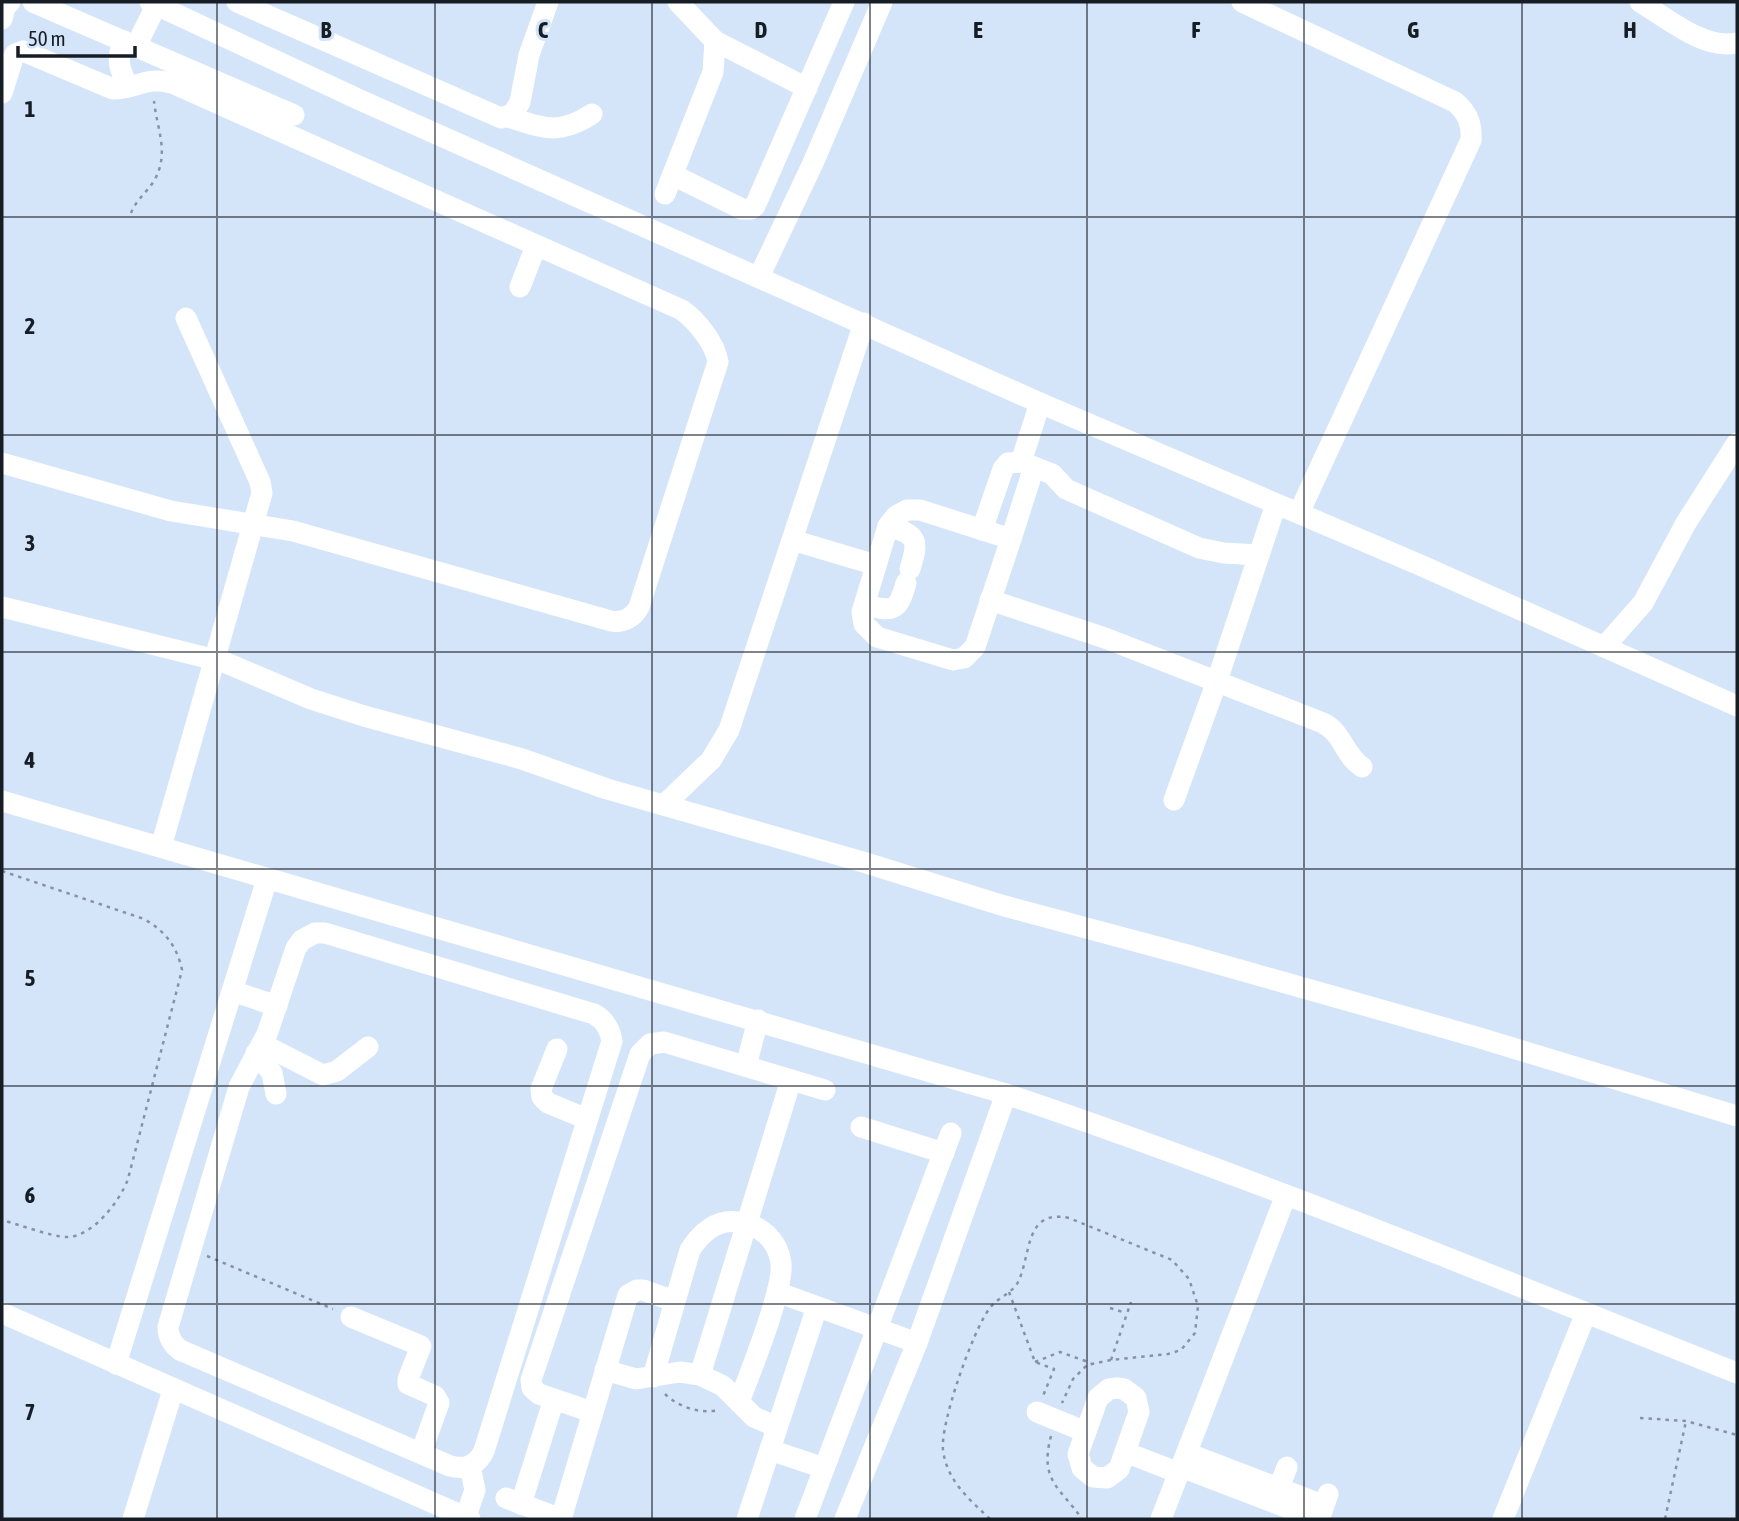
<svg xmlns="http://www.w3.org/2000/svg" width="1739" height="1521" font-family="'Asap Condensed',sans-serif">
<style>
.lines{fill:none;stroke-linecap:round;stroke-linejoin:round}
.path{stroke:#8793a3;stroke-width:2.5;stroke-dasharray:3.5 5;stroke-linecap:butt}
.minor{stroke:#fff;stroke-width:21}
.grid{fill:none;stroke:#171d24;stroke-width:2;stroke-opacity:0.55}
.grid-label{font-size:23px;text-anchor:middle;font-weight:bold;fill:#171d24;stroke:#d4e5fa;stroke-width:6;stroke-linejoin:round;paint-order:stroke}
</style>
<rect width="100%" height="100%" fill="#d4e5fa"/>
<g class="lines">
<g class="path">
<path d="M131,213c5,-13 16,-21 23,-32 16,-28 3,-51 0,-80"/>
<path d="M2,871l142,48c21,12 33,27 38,51l-54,209c-8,22 -36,59 -62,58 -13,0 -49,-13 -64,-17"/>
<path d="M207,1256l126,53"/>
<path d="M1009,1292l26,70 19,7 -11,27"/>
<path d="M1110,1308l16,5"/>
<path d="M1111,1360l20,-58"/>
<path d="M1035,1362l25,-10 31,11"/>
<path d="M665,1394c15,14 35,20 55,16"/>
<path d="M1640,1418l46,3 51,14"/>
<path d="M1051,1436c-12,45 9,51 31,83"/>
<path d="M990,1519c-21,-20 -43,-38 -47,-69 -3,-27 30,-119 46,-141 8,-11 21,-15 28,-25 15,-27 6,-76 52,-66l103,42 17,19 9,27 -3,27 -14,17 -13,4 -57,6 -24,5 -14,14 -11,24"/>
<path d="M1665,1519l21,-98"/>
</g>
<g class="minor">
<path d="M33,2l261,113"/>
<path d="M150,2l210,98 680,303 380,162 317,141"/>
<path d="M237,2l264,116 12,-4 7,-12 9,-47 19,-53"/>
<path d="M678,2l37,39 92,47"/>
<path d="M1242,2l213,100c13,11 17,22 16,38l-172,373"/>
<path d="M1640,2c27,16 64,48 97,41"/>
<path d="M2,19l3,-12 5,-5"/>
<path d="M124,41c-9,18 -4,29 4,46"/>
<path d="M136,46l22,-44"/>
<path d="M2,93l11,-35 2,-4 8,-3 90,38c24,0 33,-13 59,-6l510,227c15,11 33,33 36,52l-79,245c-6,11 -16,16 -28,14l-318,-90 -122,-20 -169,-48"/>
<path d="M508,117c35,11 50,19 84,-3"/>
<path d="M673,175l69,34h9l4,-3 89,-204"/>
<path d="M665,194l48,-122 2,-31"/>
<path d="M759,277l54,-114 69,-161"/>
<path d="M520,287l16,-41"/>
<path d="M1021,462l19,-59"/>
<path d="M907,510h13l91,29 -36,108 -11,11 -11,2 -76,-23 -13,-13 -2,-12 26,-86 8,-10z"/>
<path d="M888,526c30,9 31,14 22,43"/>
<path d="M982,530l21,-61 5,-6 13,-1 31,12 14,15 133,59 25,5 35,2"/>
<path d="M1011,539l23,-72"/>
<path d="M792,540l84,25"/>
<path d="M990,600l115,38 218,85c20,10 21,32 39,44"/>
<path d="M865,605c28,7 33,7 41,-22"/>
<path d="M2,607l222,55 87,37 53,17 158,43 85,30 256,73 138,43 186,50 293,83 257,78"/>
<path d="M1604,647l39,-44 43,-80 51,-80"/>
<path d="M1174,800l43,-119 59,-177"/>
<path d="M2,801l1004,293c247,83 489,183 731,279"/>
<path d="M664,805l47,-45 18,-30 135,-407"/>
<path d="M161,847l101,-354 -2,-11 -74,-164"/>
<path d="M315,933h10l269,81c11,6 16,15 18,27l-128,410c-7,14 -18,19 -34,15l-270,-116c-8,-6 -12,-13 -12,-23l71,-240 28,-53 29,-86 6,-8z"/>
<path d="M232,991l45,15"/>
<path d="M262,1044l61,31 14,-4 31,-24"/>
<path d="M557,1049l-16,40 1,8 6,6 39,16"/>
<path d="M256,1053l16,20 4,21"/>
<path d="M746,1066l12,-46"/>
<path d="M861,1127l83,26"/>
<path d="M777,1292l140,51"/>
<path d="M2,1313l468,206"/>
<path d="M351,1317l70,29 -13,33v5l27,12 4,7 -18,50"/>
<path d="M116,1364l151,-485"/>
<path d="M605,1370l31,9 44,-7 20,3 23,11 31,31 23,10"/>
<path d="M700,1375l91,-295"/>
<path d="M653,1377l37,-127c11,-17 26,-31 48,-28 22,2 40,18 43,41 3,27 -31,110 -42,139"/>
<path d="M1117,1388l7,1 12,9 3,14 -20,57 -12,9 -14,-1 -11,-9 -4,-14 20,-56 11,-9z"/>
<path d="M592,1412l-53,-18 -7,-6 -1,-8 109,-326 10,-10 14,-2 161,48"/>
<path d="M1037,1412l49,20"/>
<path d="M770,1450l54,18"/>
<path d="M1125,1452l54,21"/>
<path d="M1187,1453l125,48"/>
<path d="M1181,1467l131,50 9,-3 7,-20"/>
<path d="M506,1498l55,21 67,-224 9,-5h6l31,11"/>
<path d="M1274,1501l13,-34"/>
<path d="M521,1504l33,-105"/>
<path d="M133,1519l40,-129"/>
<path d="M465,1519l10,-29 -5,-24"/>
<path d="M747,1519l70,-212"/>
<path d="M805,1519l146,-386"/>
<path d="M845,1519l72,-176 89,-249"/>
<path d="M1161,1519l125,-324"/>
<path d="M1503,1519l83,-206"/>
</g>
</g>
<path class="grid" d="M217,2v1517M435,2v1517M652,2v1517M870,2v1517M1087,2v1517M1304,2v1517M1522,2v1517M2,217h1735M2,435h1735M2,652h1735M2,869h1735M2,1086h1735M2,1304h1735"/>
<g class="grid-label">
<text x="326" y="38">B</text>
<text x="543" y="38">C</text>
<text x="761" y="38">D</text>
<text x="978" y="38">E</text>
<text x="1196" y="38">F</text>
<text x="1413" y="38">G</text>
<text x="1630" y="38">H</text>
<text x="30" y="117">1</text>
<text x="30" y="334">2</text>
<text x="30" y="551">3</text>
<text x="30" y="768">4</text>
<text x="30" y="986">5</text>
<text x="30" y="1203">6</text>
<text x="30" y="1420">7</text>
</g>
<rect width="1739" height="1521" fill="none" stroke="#171d24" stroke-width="7"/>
<path d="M18 46v10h117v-10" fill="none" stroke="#171d24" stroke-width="3.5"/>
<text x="28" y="46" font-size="21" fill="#171d24" stroke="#d4e5fa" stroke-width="5" paint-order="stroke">50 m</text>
</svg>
